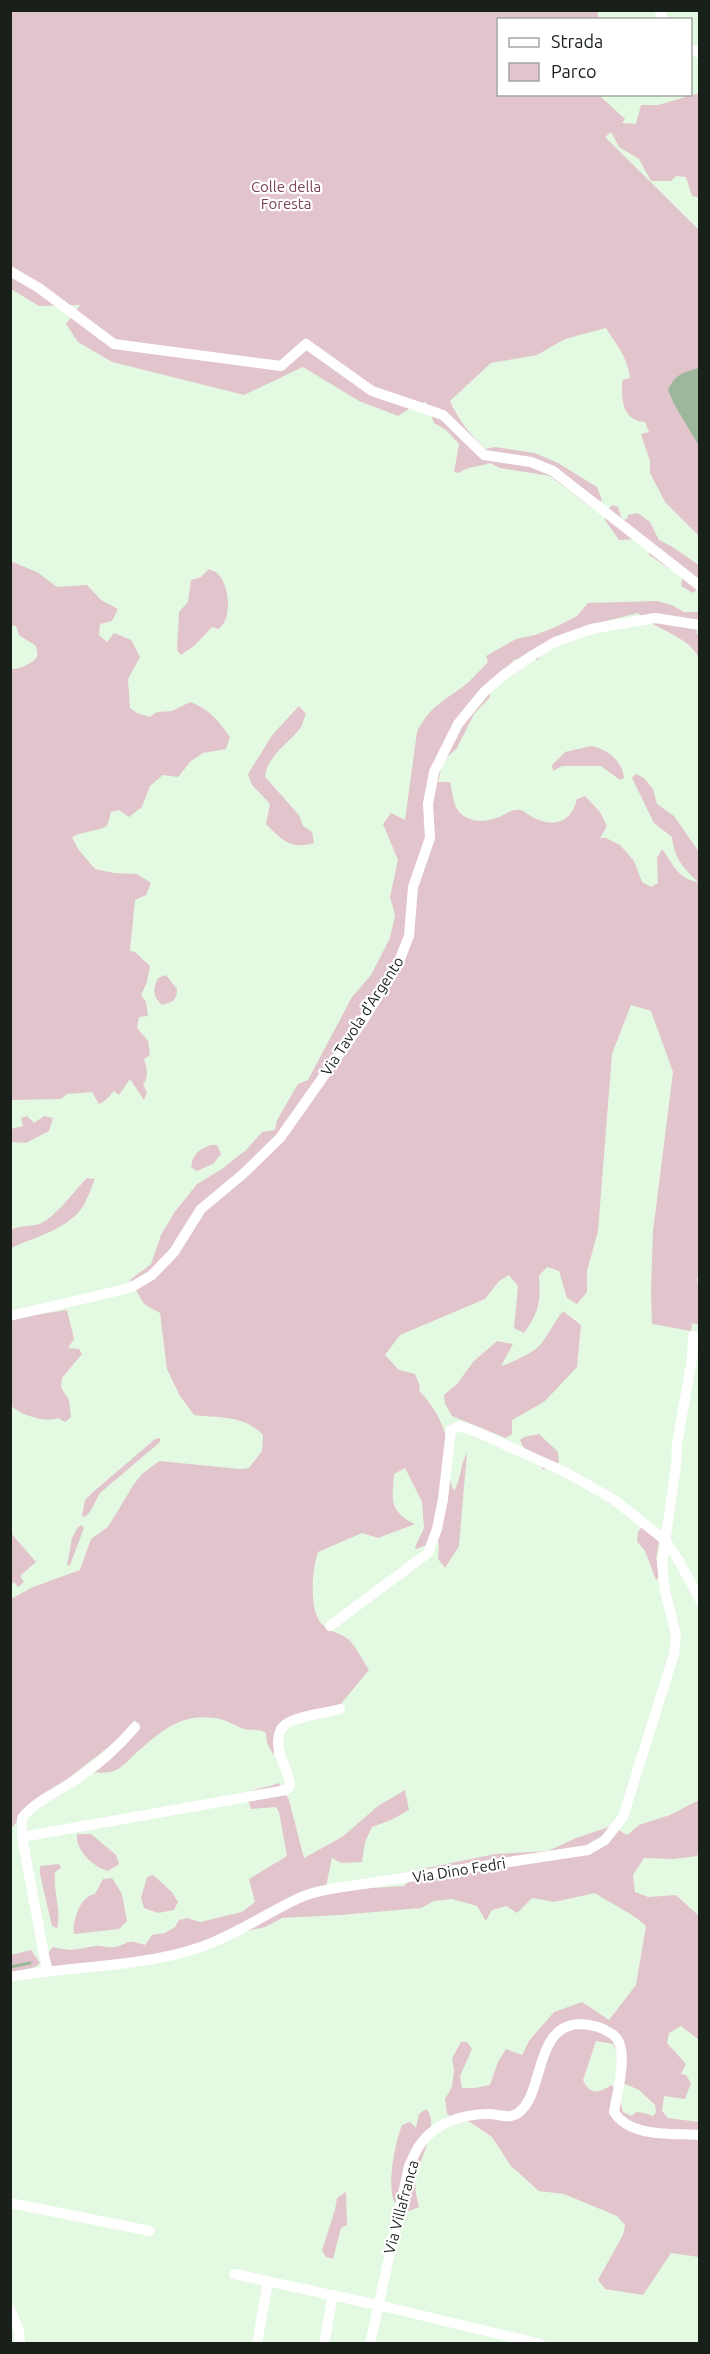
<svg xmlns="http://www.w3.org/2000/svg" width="710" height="2354" font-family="Ubuntu,sans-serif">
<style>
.green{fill:#e2c5cc;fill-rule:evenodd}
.water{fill:#9db79a}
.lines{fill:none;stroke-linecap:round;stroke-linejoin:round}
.stream{stroke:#9db79a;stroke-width:3}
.minor{stroke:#fff;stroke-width:10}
.labels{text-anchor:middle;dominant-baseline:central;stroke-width:4.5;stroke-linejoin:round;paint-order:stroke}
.park-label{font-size:15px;fill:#7b4353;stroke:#fff}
.street-label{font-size:15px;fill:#192019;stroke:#fff}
</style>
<rect width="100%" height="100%" fill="#e4f9e2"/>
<g class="green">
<path d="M10,11h587l2,8 -101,1v74l101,1 26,24 -3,4 14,1 5,-19h17l41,-12v105l-7,-2 -6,-19 -10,-1 -5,5h-20l-12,-22 -20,-12 -8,-15 -6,5 92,91 2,-1v309l-34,-34 -15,-29v-12l-9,-27 8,-2 -4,-10c-23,-2 -23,-21 -23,-39l1,-3 7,-2c-2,-20 -14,-34 -24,-50l-41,11 -28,16 -46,8 -41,38c8,18 21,35 35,48l10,-2 40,6 23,10 39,24 5,13 -6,6 -5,1 -41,-31 -50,-8 -10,-5c-11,4 -22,3 -31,10l-5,-1 5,-28 -13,-14 -12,-7 -8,-21 -9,2 -19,12 -39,-15 -56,-34 -59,28 -132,-33 -34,-20 -12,-18 14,-19 -41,1 -28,-17z"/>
<path d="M612,505l6,2 4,13 5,-1 1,-4 10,-2 12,9 9,18 12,6 28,19v22l-6,6 -12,-7 2,-14 -16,-5 -18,-12 1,-14c-13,-3 -19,-1 -31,-1l-14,-20 -1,-6z"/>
<path d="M10,561l27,11 20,15 30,-2 14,15 17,9 -6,12 -12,3 -1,11 8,7 7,-9 17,7 9,17 -12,22 2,29 7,5 13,4 7,-5 15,-1 18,-9c19,7 28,18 40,35l-4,12 -23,4 -12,8 -13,16 -15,-2 -13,11 -8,21 -13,10 -10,-7 -8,2 -4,14c-12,6 -23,5 -35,11l6,12 17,20 19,4 23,1 14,9 -5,12 -11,5 -5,51 5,1 15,14 -3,16 -6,13 5,7 2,14 -9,1 -2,11 11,13 2,14 -6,4c3,9 5,18 -1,26l4,7 -3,8 -14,-21 -11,16 -5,-4 -8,9 -7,4 -7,-12 -25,2 -6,5 -50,1v-431c6,1 24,-6 26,-13 1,-2 -1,-8 -1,-10l-17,-11 -3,-9 -5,-1z"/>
<path d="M209,569c2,2 6,2 8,4 13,11 16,48 1,56l-6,-2 -17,18 -14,10 -4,-5 2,-38 9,-10 3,-22 10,-3z"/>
<path d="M657,601l15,4 12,7h15v16l-3,4 3,4v22c-11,-23 -43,-27 -61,-45l-53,13 -41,21 -6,13 -15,-3 -9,3 -24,24v13l-16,17 -17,34 -14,13 -5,21h12c2,8 3,20 7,27 9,14 28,14 42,8 6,-2 13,-9 21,-7 5,1 11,7 16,9 21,9 36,1 41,-20l8,-3 15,16 7,14 -7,12h6l14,7 14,16 8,21 9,5 7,-4 -1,-25 5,-9c11,15 16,30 36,33 -15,-15 -23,-22 -26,-45l-18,-14 -22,-45 4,-4 8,4 9,11 4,15 17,12 25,36 1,421 -3,6 2,9v37l-7,-2 -1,8 -39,-7 -1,-33 2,-60 20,-159 -22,-61 -20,-6 -19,49 -14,177 -11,40v21l-10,12 -10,-6 -8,-27 -12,-4 -8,9c2,25 0,36 -15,57l-10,-5 4,-42 -9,-11 -10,6 -14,18 -85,36 -15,20 14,15 16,4 5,12 -1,5c14,13 26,35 29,54 3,16 -2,31 6,46 7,-12 6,-25 13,-39l-8,94 -14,22 -7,-9 1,-15 -4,-10 -8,11 -11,4 -1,-2 9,-19 -2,-26 -17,-34 -11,6c-2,27 -5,37 21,50l-37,14 -16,-5 -44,19c-6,17 -9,54 2,70 7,10 24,11 31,20 7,8 12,19 18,28l-29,35 -52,15 -15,34 -6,-11 -1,-10c-8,-5 -14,-2 -22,-4 -10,-4 -19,-10 -30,-11 -36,-5 -56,16 -81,38 -6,6 -14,14 -22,16 -6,1 -13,0 -19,1l46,-48 -3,-5 -15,18 -100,78 -7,11 -2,-1v-227l22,-12 47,-17 11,-31 17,-12 26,-43 8,-10 17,-13 81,8 9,-1 13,-17 1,-16c-19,-20 -43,-17 -69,-20l-14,-19 -13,-27 -7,-56 -16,-9 -14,-24 21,-16 10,-29 13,-22 23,-29 25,-15 24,-19 16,-18 13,-2 2,-10 21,-36 10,-4 44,-83 19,-22 19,-37 5,-23 -5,-18 8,-37 -15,-36 8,-11 14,7 12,-88c13,-26 25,-30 47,-46 8,-7 16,-16 24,-24l-2,-6 30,-17 19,-4 23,-9 19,-10 11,-13z"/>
<path d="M299,706l7,8c-2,4 -3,9 -5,13 -12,17 -34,28 -36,50l34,38 4,11 9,6 2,11c-24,7 -32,-3 -48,-19l4,-20 -18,-19 -4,-11 25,-40z"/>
<path d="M591,746c16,3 31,14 33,32l-4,2 -19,-14h-39l-9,5 -1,-6 13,-13z"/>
<path d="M166,975l11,14c0,12 -5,13 -15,16 -9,-9 -10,-15 -4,-27z"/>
<path d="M27,1116l7,7 10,-7 9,2 -4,13 -23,12 -15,-1v-13l12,-3 -2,-8z"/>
<path d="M211,1145h6l4,9 -8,10 -16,7 -6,-4c2,-13 7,-17 20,-22z"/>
<path d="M87,1178l8,1c-4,9 -7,18 -11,26 -15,24 -49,32 -73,43v-18c8,-5 18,-3 28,-6 14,-4 37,-35 48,-46z"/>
<path d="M67,1310l7,29 -6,9 11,1 3,5 -20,24 -1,9 8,13 2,17 -6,5 -7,-4c-14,5 -36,-3 -47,-12l-1,-87z"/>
<path d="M563,1311l18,14 -4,42 -33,35 -32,18v14l-6,4 -54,-22 -7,-12 -1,-9 13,-11 16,-22 24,-21 16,3 -12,22c12,-4 28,-11 38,-20 6,-5 17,-27 24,-35z"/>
<path d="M539,1434l19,18 1,10 -16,8 -8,-17 -9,-1 -6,-12 4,-3z"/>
<path d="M160,1438v4l-60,51c-5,8 -8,19 -15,24l-3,-1 3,-16 7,-7 63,-54z"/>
<path d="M82,1525l2,3 -14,37 -3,1 5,-28 6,-11z"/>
<path d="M641,1528h10l9,8 -4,23 6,15 -6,6 -11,-29 -8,-10 1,-9z"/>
<path d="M10,1532l26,30 -16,14 4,6 -6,5 -4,-5 -3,3z"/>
<path d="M279,1783l10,17 15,58 38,-21 36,-31 27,-16 4,20 -18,10 -19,7 -7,15 -3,20 -21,1 -9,-5 -7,33 79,-5 18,-17 73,-15 53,-3 28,-13 36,-12 15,9 12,-10 31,-10 29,-15 1,47 -3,9 -24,3 -29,-1 -11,17 2,17 13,5 28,-2 23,21v124l-18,-14 -12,7 -2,10 19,21 -5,10 5,1 5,8 -6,16 -21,-3 -2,15 6,7 31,4v135l-28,-4 -28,42 -38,-6 -7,-9 25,-45 2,-10 -8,-9 -53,-22 -25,-3 -28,-25 -19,-29 -22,-15 -19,-4 -4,-5 -2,-14 7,-12 2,-17 -2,-12 9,-16h6l5,7 -12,27 2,12h13l15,-3 8,-23 8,-13 16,6 7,-14 25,-29 28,-10 27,18 27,-35 10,-59c-15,-14 -35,-22 -51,-33l-41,9 -22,-4 -15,15 -11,-7 -14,4 -6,11 -9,-15 -25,-7 -18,2 -13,7 -81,7 -58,3 -17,9 -32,7 -50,23 -130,12 -5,-16 5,-6c21,5 22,2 42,-1 6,-1 12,2 19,1 17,-3 9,-9 31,-2l7,-10 13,-2 10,-6 4,-7 8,-2 13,4 42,-10 13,-10 -6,-23 38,-23 -8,-44 -3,-5 -25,2 -5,-15c11,-7 21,-6 33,-11zM596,2041l17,3 5,11 5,28 16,7 16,15 1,7 -3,4 -8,-3 -9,-1 -4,4 -9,-4 -4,-16 -7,-11c-13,7 -21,12 -29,-5z"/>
<path d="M77,1834h14l25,21 3,9 -11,7c-15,-4 -33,-21 -31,-37z"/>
<path d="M59,1864l2,4 -6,4c-2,22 7,37 2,56l-5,-2 -1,-4 -11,-48v-8z"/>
<path d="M153,1875l19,17 6,10 -4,8 -16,3 -14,-5 -3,-10 6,-21z"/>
<path d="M112,1878l10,16 5,27 -8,8 -45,5c-2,-13 6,-38 21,-40l8,-15z"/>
<path d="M31,1950l9,13 -5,4 -24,6v-18z"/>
<path d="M426,2109c15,14 -7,51 -10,69 -2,10 1,20 3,29l-15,6c-3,-4 -10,-10 -11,-15 -5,-20 2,-54 9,-73l8,-3 6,6 3,-14z"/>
<path d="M346,2192l1,33 -6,3 -8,31 -7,-2 -4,-7 13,-40 2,-12z"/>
</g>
<path class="water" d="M699,368h1l-1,78 -25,-42 -6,-14c7,-16 16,-18 31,-22z"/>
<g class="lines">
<path class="stream" d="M10,1967l20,-4"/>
<g class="minor">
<path d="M659,10l5,10"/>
<path d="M690,49l10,4"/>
<path d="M10,271l29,17 75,56 167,22 25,-22 66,47 71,24 41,40 47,7 22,9 147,115"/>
<path d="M10,1316l120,-28 22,-13 22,-23 27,-43 42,-35 37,-36 82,-116 36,-58 11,-28 4,-49 17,-49 -2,-34 6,-32 24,-48 27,-33 20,-17 28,-19 22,-13 36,-13 64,-11 45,7"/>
<path d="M330,1626l98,-73 9,-24 6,-30 8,-69 8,-4 18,6 90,41 46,26 52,41 14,21 21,39"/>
<path d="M22,1837l264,-47 4,-4c0,-12 -9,-24 -11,-36 -2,-8 -1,-21 7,-26 11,-8 40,-11 54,-15"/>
<path d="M47,1971l-25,-134v-19c13,-17 36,-26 53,-38 22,-14 43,-33 60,-53"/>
<path d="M10,1977c61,-11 134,-10 191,-30 36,-13 64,-33 98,-49 10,-5 21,-7 31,-9l258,-39 17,-10 18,-23 51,-163 2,-19 -11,-44 -3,-27 14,-98 1,-22 15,-85 1,-23"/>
<path d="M10,2203l140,28"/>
<path d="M234,2274l144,31 163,39"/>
<path d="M10,2309l9,22 1,13"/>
<path d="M257,2344l11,-63"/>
<path d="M324,2344l9,-49"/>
<path d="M370,2344l39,-178c4,-8 7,-17 13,-24 15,-20 45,-29 69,-28 9,1 19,5 27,-1 27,-19 15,-85 60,-89 13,0 24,3 34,10 19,12 5,58 2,78 16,26 58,21 86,23"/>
</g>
</g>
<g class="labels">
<g class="park-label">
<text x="286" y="186">Colle della<tspan x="286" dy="17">Foresta</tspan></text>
</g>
<g class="street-label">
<text transform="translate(362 1016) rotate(-57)">Via Tavola d'Argento</text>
<text transform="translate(459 1870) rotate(-9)">Via Dino Fedri</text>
<text transform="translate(401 2207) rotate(-75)">Via Villafranca</text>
</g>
</g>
<rect width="710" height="2354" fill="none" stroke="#192019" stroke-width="24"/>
<rect x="497" y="18" width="195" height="78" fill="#ffffff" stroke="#a3a6a3" stroke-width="1.5"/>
<rect x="509" y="38" width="30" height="9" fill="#ffffff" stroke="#a3a6a3" stroke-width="1.5"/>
<text x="551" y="48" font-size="18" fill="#192019">Strada</text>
<rect x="509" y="63" width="30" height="18" fill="#e2c5cc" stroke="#a3a6a3" stroke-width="1.5"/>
<text x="551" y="78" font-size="18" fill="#192019">Parco</text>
</svg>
